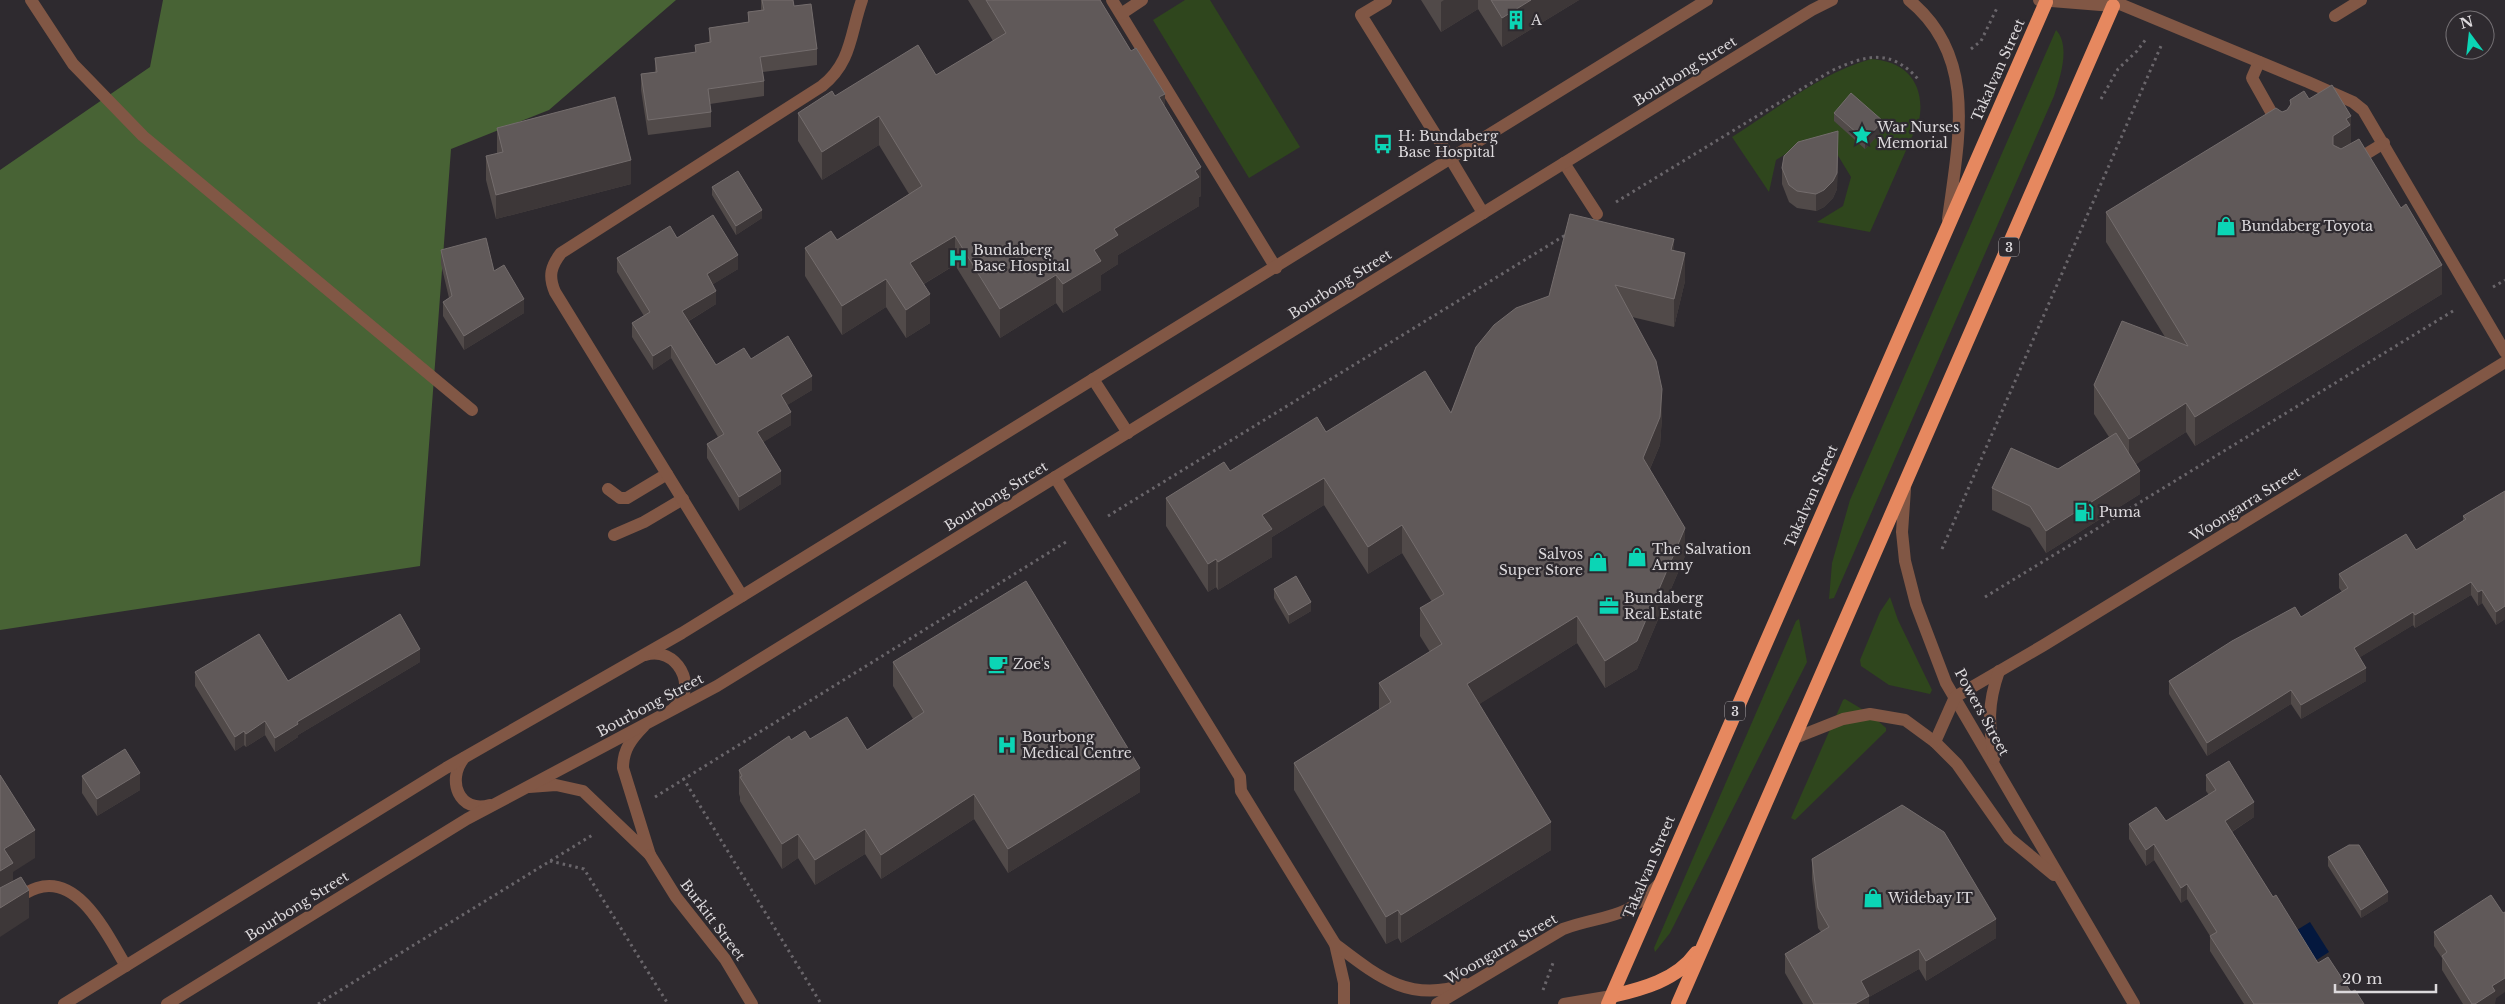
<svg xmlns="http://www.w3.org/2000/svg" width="2505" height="1004" font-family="'Libre Baskerville',serif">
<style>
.green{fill:#2f461d}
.forest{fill:#486335}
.water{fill:#04183e}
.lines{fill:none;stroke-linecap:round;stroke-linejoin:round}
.path{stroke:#6a666b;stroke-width:3;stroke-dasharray:2.5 4;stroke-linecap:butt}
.service{stroke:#815745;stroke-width:12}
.minor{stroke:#815745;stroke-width:12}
.tertiary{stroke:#815745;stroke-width:12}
.trunk{stroke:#e6885f;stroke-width:14}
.wall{fill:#514a49}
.shaded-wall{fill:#3d3738}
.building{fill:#605959;stroke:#746d6d}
.labels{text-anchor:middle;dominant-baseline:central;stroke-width:4.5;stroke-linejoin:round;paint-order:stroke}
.shield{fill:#2e2a2f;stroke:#a8a4a8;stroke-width:1}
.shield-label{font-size:12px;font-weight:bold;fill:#dcd9dc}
.poi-label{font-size:14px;fill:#dcd9dc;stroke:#2e2a2f;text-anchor:start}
.street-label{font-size:14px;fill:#dcd9dc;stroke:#2e2a2f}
</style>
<rect width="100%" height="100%" fill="#2e2a2f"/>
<g class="green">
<path d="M1185,0h25l90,147 -51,31 -96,-158z"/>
<path d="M2056,30c15,16 4,48 -2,66l-220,502 -5,1 3,-36 18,-63z"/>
<path d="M1871,59c36,2 55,26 48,62l-49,111 -53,-10 26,-16 8,-29 -17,-28 -31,-6 -27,17 -7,32 -37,-55c43,-27 91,-65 139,-78z"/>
<path d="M1890,597l8,23 34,70 -2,4 -41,-9 -28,-19 -1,-6 20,-48z"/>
<path d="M1799,619l8,43 -137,271 -15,19 -1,-4 142,-327z"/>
<path d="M1845,699l25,15 16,14v3l-91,89 -4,-2 52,-118z"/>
</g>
<path class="forest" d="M163,0h513l-127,110 -98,39 -31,417 -420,64v-460l150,-103z"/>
<path class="water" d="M2310,922l19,30 -34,22 -3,-41z"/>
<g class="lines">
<g class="path">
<path d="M1971,49l10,-8 16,-33"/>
<path d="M2101,99l17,-30 19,-18 9,-12"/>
<path d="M1616,202l215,-131c35,-16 59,-23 87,8"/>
<path d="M2493,287l12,-7"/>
<path d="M1108,516l459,-282"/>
<path d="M1942,549l219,-503"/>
<path d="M1985,597l468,-286"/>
<path d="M683,778l137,224"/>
<path d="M655,797l411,-255"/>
<path d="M550,861l34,8 84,135"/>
<path d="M1543,990l10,-27"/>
<path d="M318,1004l276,-170"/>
</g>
<g class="service">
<path d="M31,0l42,64 70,72 329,274"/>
<path d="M1112,0l164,268"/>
<path d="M1386,0l-25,15 89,143"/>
<path d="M2115,2l193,80 45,20 10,8 142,242"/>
<path d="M1121,14l21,-14"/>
<path d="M2335,16l26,-16"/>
<path d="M2259,62l-7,16 27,48"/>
<path d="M2353,162l31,-19"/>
<path d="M1564,163l33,51"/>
<path d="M1055,477l185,300 1,14 94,153 9,39v21"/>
<path d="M608,489l12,9h7l40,-24"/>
<path d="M614,535l30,-13 39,-23"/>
<path d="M742,596l-187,-304c-7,-16 -4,-26 6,-39l261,-167c30,-24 28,-52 40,-86"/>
<path d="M0,909c12,-7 24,-17 37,-21 43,-14 71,49 89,78"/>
<path d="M1335,944c42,32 75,60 130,40"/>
</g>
<g class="minor">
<path d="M1905,489l-3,43 3,29 11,43 30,79 188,321"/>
<path d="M1795,738l48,-19 27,-5 35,6 30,22 22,22 52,74 45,37"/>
<path d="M1935,742l20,-45 89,-52 461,-283"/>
<path d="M1994,759c-5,-35 -7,-54 5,-88"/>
<path d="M529,787l27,-2 27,6 67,64 -27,-87c0,-18 8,-29 21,-42"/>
<path d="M650,855l26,42 49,62 27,45"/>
</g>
<g class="tertiary">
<path d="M1909,0c70,57 49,142 39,219"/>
<path d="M2039,0l74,6"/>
<path d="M1450,158l33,55"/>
<path d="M1093,379l35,54"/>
<path d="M645,655c31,-10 55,32 29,53"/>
<path d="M464,758c-18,22 -5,56 26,47"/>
<path d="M64,1004l382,-236 236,-135 1025,-633"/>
<path d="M167,1004l300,-185 250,-133 1095,-676 20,-10"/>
<path d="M1437,1004l126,-75c42,-15 62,-8 95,-44"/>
<path d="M1564,1004l48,-8"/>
</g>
<g class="trunk">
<path d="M1612,996c30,-7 65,-16 84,-43"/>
<path d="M1608,1004l438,-1002"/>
<path d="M1678,1004l435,-998"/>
</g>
</g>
<g class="wall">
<path d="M761,0h32l1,6 23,43v16l-54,7 1,9v15l-54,8 1,8v15l-63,8 -7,-45v-16l14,-2v-14l40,-5v-8l14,-3v-14l39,-6v-10l13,-1z"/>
<path d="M968,0h132l65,107 36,89 -2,1v9l-81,49v9l-17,11v15l-38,23 -7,-10 -56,35 -45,-73 -31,19 6,39 -24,15 -20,-31 -44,28 -37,-59v-28l32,-8 72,-46 -30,-49 -57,35 -24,-39v-28l37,-17 101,-21 57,-34z"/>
<path d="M1421,0h158l-77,47 -24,-38 -37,23z"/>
<path d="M2309,99l42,44 91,151 -247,152 -9,-14 -50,32 4,30 -94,59 -16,-25 -38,-18v-22l66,-19 51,-32 -15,-23v-29l71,-48 -59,-95v-30l181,-102 3,-4v-6z"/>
<path d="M1834,113l49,17 -18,19 -31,-28z"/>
<path d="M497,128l134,56 -135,35 -10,-39v-24l11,-2z"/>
<path d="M1838,148l-1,41 -4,9 -9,9 -8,4 -19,-3 -8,-6 -7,-18v-16z"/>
<path d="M712,187l50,31 -26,17 -24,-40z"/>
<path d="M677,238l61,31 -25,15 3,20 -27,17 27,44 35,-6 61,31 -25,15 4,20 -28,17 18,42 -42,27 -32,-53v-14l11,-7 -47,-79 -18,12 -21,-33v-14l12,-7 -27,-44v-14z"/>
<path d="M441,250l53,21 30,42 -60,37 -21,-34v-14l6,-4 -8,-34z"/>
<path d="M1674,250l11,31 -11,46 -42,-10 30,100 -2,28 -10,24 35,87 -48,113 -32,19 -28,-45 -98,61 72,146 -150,93 -3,-5 -12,6 -92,-154v-27l85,-53v-27l51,-31 -10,-16v-28l12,-6 -30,-49 -34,21 -44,-69 -52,32v20l-54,33 -2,-3 -8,5 -42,-66v-28l64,-27 96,-39 125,-19 25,-66z"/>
<path d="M2505,491v128l-9,6 -14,-22 -4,3 -7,-11 -56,33 -2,-3 -53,32 6,24 -65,38 -10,-15 -84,52 -38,-62v-13l132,-64 41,-25 -3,-4v-14l77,-24 47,-29v-5z"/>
<path d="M1274,589l37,22 -22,13 -15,-26z"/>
<path d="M420,662l-122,73v2l-23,15 -10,-17 -19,12 -2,-2 -9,6 -40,-65v-14l93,9z"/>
<path d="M893,662l247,130 -132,81 -34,-54 -93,60 -16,-25 -50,31 -17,-27 -16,11 -42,-68v-4l-1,-3v-24l52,-30 19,-1 57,11 46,-31 -20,-33z"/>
<path d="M2206,775l48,42 -22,15 41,65 45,66 46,41h-120l-34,-53v-15l-23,-37 -6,4 -27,-43 -8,6 -17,-27v-15l37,-3 43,-26 -3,-4z"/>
<path d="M82,776l58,14 -43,26 -15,-23z"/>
<path d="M2328,857l60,44 -27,17 -33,-52z"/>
<path d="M1812,859l184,79 -70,43 -7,-12 -50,28v7h-66l-18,-31v-19l36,-22 -3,-4 -6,-49z"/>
<path d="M2503,913l-8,91h-32l-21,-34v-12l-8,-12v-14z"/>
</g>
<g class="shaded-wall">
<path d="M1444,0h34v9l-37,23v-30z"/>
<path d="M1531,0h48l-77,47v-29z"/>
<path d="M1165,94v28l-6,-25z"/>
<path d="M879,116v29l-57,35v-28z"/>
<path d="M2351,116v29l-18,21v-30l13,-17z"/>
<path d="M1883,121v9l-18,19v-9z"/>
<path d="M1838,131l-1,58 -4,9 -9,9 -8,4v-17z"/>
<path d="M631,160v24l-135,35v-24z"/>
<path d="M1201,167v29l-2,1v9l-81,49v9l-17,11v15l-38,23v-29l31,-34 20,-21 81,-58z"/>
<path d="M762,210v8l-26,17v-9z"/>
<path d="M955,236v29l-45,27v-29z"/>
<path d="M1674,239v27l-3,-16z"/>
<path d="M1685,253v28l-11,46v-28z"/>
<path d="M738,255v14l-31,19v-14z"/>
<path d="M2442,265v29l-247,152v-29z"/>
<path d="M1056,275v28l-56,35v-29z"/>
<path d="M886,279v28l-44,28v-29z"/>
<path d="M716,291v13l-34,21v-14z"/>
<path d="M930,294v29l-24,15v-28z"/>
<path d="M524,299v14l-60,37v-14z"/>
<path d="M671,345v13l-18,12v-14z"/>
<path d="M812,376v14l-31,19v-14z"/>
<path d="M1662,389v28l-2,28 -17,40v-27z"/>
<path d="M2186,403v29l-57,37v-30z"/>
<path d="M791,412v13l-34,21v-14z"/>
<path d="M781,471v13l-42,27v-14z"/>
<path d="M2140,471v23l-94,59v-22z"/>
<path d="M1324,478v27l-52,32v20l-54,33v-28l44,-47z"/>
<path d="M1402,525v28l-34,21v-27z"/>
<path d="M1685,528v28l-48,113 -32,19v-27z"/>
<path d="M1216,559v28l-8,5v-28z"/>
<path d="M2471,582v13l-56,33v-13z"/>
<path d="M2482,590v13l-4,3v-14z"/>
<path d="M1311,602v9l-22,13v-9z"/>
<path d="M2505,606v13l-9,6v-13z"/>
<path d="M2413,612v13l-59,36v-13z"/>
<path d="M1577,616v27l-110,69v-28z"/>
<path d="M420,649v13l-122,73v2l-23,15v-14l22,-16z"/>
<path d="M2366,668v13l-65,38v-14z"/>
<path d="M2291,690v14l-84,52v-13z"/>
<path d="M265,721v14l-19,12v-13z"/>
<path d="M244,731v14l-9,6v-14z"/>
<path d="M1140,768v24l-132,81v-24z"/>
<path d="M140,773v17l-43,26v-17z"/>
<path d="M974,794v25l-93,60v-24z"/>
<path d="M2254,802v15l-29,19v-15z"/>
<path d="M1551,822v28l-150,93v-28z"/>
<path d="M865,829v25l-50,31v-25z"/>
<path d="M35,830v28l-22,14v19l-13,8v-28l4,-22z"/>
<path d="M798,834v24l-16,11v-25z"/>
<path d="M2154,844v16l-8,6v-16z"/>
<path d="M2187,884v15l-6,4v-15z"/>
<path d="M29,890v28l-29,19v-29z"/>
<path d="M2388,892v9l-27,17v-8z"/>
<path d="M1398,910v28l-12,6v-27z"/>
<path d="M1996,919v19l-70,43v-20z"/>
<path d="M1919,949v20l-50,28v7h-14l6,-23z"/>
<path d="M2505,978v14l-10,7v5h-20l17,-18z"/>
</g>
<g class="building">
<path d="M762,0h31l1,6 17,-2 6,45 -57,8 4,24 -56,8 3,23 -63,8 -7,-46 16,-2 -2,-14 41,-6 -1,-7 16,-3 -2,-14 40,-6 -1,-10 16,-2z"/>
<path d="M986,0h114l31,51 5,-3 29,46 -6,3 42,70 -6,4 4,6 -85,52 4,6 -24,15 7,11 -38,23 -7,-9 -56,34 -45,-73 -45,27 20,31 -24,16 -20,-31 -44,27 -37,-58 26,-17 6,9 85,-54 -43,-70 -57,36 -24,-39 34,-22 3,5 83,-51 18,30 70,-42z"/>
<path d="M1491,0h40l-29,18z"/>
<path d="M2332,85l19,31 -5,3 4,6 -17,11v9l8,4 18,-10 42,69 5,-4 36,61 -247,152 -9,-14 -57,36 -35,-54 28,-64 66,25 -82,-134 170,-104 6,4 5,-2 4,-6 -1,-4 14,-9 5,8z"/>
<path d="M1851,93l32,28 -18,19 -31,-27z"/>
<path d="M615,97l16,63 -135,35 -10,-39 17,-4 -6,-24z"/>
<path d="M1838,131l-1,42 -4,8 -9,9 -8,4 -19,-3 -8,-6 -7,-17 2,-12 14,-14z"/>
<path d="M738,171l24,39 -26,16 -24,-39z"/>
<path d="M1570,214l104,25 -3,11 14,3 -11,46 -59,-14 41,76 6,28 -2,28 -17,41 42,70 -48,113 -32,20 -28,-45 -110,68 84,138 -150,93 -3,-5 -12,7 -92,-154 97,-61 -12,-19 63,-39 -22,-36 24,-14 -42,-69 -34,22 -44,-69 -62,37 10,14 -54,33 -2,-3 -8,5 -42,-66 58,-36 6,9 87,-54 9,15 99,-61 26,42 25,-66 18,-22 22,-17 33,-12z"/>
<path d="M713,215l25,40 -31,19 9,17 -34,20 34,54 28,-17 7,11 37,-23 24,40 -31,19 10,17 -34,20 24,39 -42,26 -32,-53 17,-10 -53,-89 -18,11 -21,-33 18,-11 -33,-54 53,-32 7,12z"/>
<path d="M486,238l8,33 10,-6 20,34 -60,37 -21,-34 9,-6 -11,-46z"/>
<path d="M2116,433l24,38 -94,60 -16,-25 -38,-18 19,-40 47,21z"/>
<path d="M2505,491v115l-9,6 -14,-22 -4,2 -7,-10 -56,33 -2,-3 -59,36 12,20 -65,37 -10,-15 -84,53 -38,-62 63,-40 63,-34 6,10 47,-29 -9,-14 67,-40 10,16 50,-31 -3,-3z"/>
<path d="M1296,576l15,26 -22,13 -15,-26z"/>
<path d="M1026,581l114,187 -132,81 -34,-55 -93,61 -16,-26 -50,31 -17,-26 -16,10 -42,-67 2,-1 -3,-6 50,-34 2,4 14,-9 5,8 37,-22 20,33 57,-38 -31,-50z"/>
<path d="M400,614l20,35 -123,73 1,2 -23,14 -10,-17 -19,13 -2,-3 -9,6 -40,-65 64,-38 29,47z"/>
<path d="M125,749l15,24 -43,26 -15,-23z"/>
<path d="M2229,761l25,41 -29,19 48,76 3,-2 42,68 10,-6 23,35 4,-2 9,14h-110l-44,-68 7,-4 -30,-48 -6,4 -27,-44 -8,6 -17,-26 27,-17 10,14 50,-31 -10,-15z"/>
<path d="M0,775l35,55 -31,19 9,14 -13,8z"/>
<path d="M1902,805l42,27 52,87 -70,42 -7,-12 -58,32 8,15 -14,8h-41l-29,-50 44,-27 -11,-19 -6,-49z"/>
<path d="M2349,845h10l29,47 -27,18 -33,-53z"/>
<path d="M21,877l8,13 -29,18v-20z"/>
<path d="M2491,895l12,18 2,-1v66l-13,8 3,5 -20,13h-3l-30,-48 5,-4 -13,-20z"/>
</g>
<defs>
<symbol id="building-bare" viewBox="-9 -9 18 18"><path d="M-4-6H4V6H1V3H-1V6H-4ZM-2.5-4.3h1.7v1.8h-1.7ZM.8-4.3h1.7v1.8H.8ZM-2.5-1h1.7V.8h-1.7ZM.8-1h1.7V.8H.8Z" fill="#0bd5b5" stroke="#2e2a2f" stroke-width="2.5" paint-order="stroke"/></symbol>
<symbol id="sight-bare" viewBox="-9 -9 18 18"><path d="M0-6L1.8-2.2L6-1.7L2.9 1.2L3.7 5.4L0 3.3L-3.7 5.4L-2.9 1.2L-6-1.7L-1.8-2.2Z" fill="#0bd5b5" stroke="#2e2a2f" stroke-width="2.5" paint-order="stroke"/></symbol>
<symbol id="bus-bare" viewBox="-9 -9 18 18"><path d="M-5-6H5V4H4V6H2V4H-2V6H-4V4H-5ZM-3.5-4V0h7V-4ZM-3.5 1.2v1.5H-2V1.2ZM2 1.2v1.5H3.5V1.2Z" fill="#0bd5b5" stroke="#2e2a2f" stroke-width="2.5" paint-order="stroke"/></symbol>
<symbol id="shop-bare" viewBox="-9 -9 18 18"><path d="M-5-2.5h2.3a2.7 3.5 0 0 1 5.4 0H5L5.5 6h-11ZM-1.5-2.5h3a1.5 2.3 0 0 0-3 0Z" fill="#0bd5b5" stroke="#2e2a2f" stroke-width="2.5" paint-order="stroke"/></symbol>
<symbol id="hospital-bare" viewBox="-9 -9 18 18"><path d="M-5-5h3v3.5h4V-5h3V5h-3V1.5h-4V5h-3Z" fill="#0bd5b5" stroke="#2e2a2f" stroke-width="2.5" paint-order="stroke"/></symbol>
<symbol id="fuel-bare" viewBox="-9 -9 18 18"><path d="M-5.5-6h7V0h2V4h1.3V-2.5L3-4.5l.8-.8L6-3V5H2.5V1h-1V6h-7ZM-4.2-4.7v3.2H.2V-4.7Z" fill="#0bd5b5" stroke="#2e2a2f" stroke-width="2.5" paint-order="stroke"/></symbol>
<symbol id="office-bare" viewBox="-9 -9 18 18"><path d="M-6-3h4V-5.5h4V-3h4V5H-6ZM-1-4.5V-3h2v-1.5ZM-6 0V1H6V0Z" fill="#0bd5b5" stroke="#2e2a2f" stroke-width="2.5" paint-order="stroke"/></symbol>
<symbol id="cafe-bare" viewBox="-9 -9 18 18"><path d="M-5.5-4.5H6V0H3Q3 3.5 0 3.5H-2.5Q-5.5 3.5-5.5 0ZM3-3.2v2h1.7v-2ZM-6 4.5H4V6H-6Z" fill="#0bd5b5" stroke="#2e2a2f" stroke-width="2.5" paint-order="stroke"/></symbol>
</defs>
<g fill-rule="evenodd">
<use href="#building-bare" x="1502" y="6" width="28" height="28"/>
<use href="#sight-bare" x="1848" y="121" width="28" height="28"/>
<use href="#bus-bare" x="1369" y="130" width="28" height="28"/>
<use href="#shop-bare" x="2212" y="212" width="28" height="28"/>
<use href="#hospital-bare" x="944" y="244" width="28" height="28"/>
<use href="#fuel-bare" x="2070" y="498" width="28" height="28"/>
<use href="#shop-bare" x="1623" y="543" width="28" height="28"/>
<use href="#shop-bare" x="1584" y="548" width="28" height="28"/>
<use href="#office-bare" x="1595" y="592" width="28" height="28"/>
<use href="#cafe-bare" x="984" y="650" width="28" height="28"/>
<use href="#hospital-bare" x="993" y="731" width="28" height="28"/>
<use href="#shop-bare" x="1859" y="884" width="28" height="28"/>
</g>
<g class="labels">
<g class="shield">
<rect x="1999" y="237.5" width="20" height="19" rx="4"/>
<rect x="1725" y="701.5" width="20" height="19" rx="4"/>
</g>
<g class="shield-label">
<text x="2009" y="247">3</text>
<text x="1735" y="711">3</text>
</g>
<g class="poi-label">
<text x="1531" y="20">A</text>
<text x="1877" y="127">War Nurses<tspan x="1877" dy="16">Memorial</tspan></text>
<text x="1398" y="136">H: Bundaberg<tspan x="1398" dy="16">Base Hospital</tspan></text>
<text x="2241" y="226">Bundaberg Toyota</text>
<text x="973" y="250">Bundaberg<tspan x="973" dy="16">Base Hospital</tspan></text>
<text x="2099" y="512">Puma</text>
<text x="1652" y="549">The Salvation<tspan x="1652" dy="16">Army</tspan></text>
<text x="1583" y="554" text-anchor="end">Salvos<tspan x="1583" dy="16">Super Store</tspan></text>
<text x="1624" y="598">Bundaberg<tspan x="1624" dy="16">Real Estate</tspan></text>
<text x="1013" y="664">Zoe's</text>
<text x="1022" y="737">Bourbong<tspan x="1022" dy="16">Medical Centre</tspan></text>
<text x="1888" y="898">Widebay IT</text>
</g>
<g class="street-label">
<text transform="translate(1998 70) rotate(-66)">Takalvan Street</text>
<text transform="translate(1685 71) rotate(-32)">Bourbong Street</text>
<text transform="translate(1340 284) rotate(-32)">Bourbong Street</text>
<text transform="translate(996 496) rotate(-32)">Bourbong Street</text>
<text transform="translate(1811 496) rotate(-66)">Takalvan Street</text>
<text transform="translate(2245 504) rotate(-32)">Woongarra Street</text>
<text transform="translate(650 705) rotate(-28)">Bourbong Street</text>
<text transform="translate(1982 712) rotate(61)">Powers Street</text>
<text transform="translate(1649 867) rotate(-67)">Takalvan Street</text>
<text transform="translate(297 906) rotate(-32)">Bourbong Street</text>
<text transform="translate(713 920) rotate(53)">Burkitt Street</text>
<text transform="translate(1501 949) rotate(-30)">Woongarra Street</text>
</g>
</g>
<g transform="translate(2470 35) rotate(345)"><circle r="24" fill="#2e2a2f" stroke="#747074"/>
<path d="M0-4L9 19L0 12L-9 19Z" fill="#0bd5b5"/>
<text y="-8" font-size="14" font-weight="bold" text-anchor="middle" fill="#dcd9dc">N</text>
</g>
<path d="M2335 984v8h101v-8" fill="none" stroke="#dcd9dc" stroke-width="2.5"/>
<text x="2342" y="984" font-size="15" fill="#dcd9dc" stroke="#2e2a2f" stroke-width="4" paint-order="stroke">20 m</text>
</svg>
